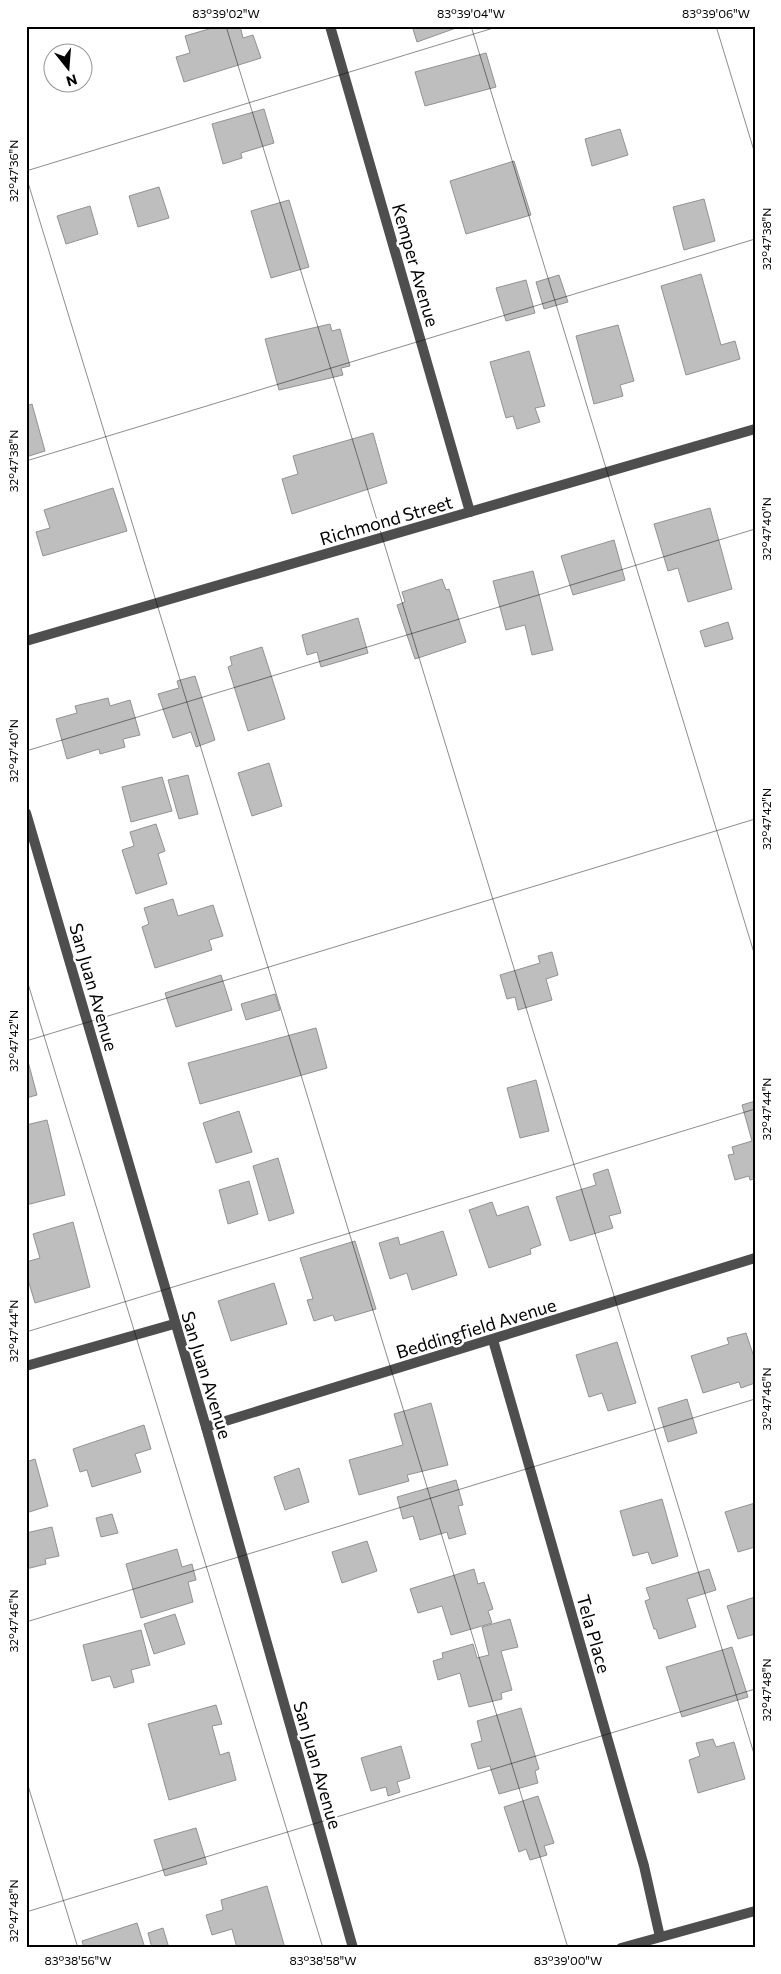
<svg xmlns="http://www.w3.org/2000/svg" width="781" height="1974" font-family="Commissioner,sans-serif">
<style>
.building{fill:#bebebe;stroke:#929292}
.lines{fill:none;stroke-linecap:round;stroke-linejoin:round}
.street{stroke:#4e4e4e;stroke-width:10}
.ticks{fill:none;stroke:#000;stroke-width:1;stroke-opacity:0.45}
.labels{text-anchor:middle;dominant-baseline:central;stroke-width:5;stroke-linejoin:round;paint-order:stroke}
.street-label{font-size:18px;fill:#000;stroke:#fff}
.neatline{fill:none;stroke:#000;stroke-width:2}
.ticks-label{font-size:12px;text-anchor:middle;fill:#000}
</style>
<rect width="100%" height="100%" fill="#fff"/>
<g class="building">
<path d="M219,26h21l3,12 10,-3 8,23 -77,24 -8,-25 14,-4 -5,-17z"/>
<path d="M412,26h44v2l-39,14z"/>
<path d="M486,53l10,34 -71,19 -10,-34z"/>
<path d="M264,109l10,34 -33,10 1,5 -19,6 -11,-40z"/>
<path d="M620,129l8,26 -36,11 -7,-27z"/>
<path d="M514,161l17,54 -65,19 -16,-53z"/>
<path d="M159,187l10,31 -31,9 -9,-31z"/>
<path d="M704,199l11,42 -31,9 -11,-43z"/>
<path d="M289,200l20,67 -38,11 -20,-67z"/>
<path d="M90,206l8,28 -32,10 -9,-28z"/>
<path d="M701,274l20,71 14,-4 5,18 -54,16 -25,-89z"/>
<path d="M559,275l9,27 -24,7 -8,-27z"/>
<path d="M526,280l9,33 -29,8 -10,-33z"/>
<path d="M330,324l2,7 8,-2 10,37 -9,2 2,7 -64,15 -14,-51z"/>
<path d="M618,325l16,56 -14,4 3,11 -29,8 -18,-68z"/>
<path d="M529,351l16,55 -10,2 5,14 -23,7 -4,-13 -7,2 -16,-56z"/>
<path d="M32,404l13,47 -19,6v-51z"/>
<path d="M373,433l14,50 -95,31 -10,-35 16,-5 -5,-18z"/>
<path d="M113,488l14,43 -84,25 -7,-24 14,-4 -6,-18z"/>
<path d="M710,508l22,81 -44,13 -10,-34 -10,3 -14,-47z"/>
<path d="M614,540l11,40 -52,15 -12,-39z"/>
<path d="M533,571l20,79 -21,5 -7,-30 -19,5 -13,-49z"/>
<path d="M442,579l4,11 3,-1 17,53 -51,17 -18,-54 8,-3 -3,-10z"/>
<path d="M358,618l10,35 -47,14 -4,-15 -10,3 -5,-20z"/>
<path d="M728,622l5,17 -28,8 -5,-16z"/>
<path d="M262,647l23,72 -37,12 -20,-64 4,-2 -2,-8z"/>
<path d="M195,676l20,64 -19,7 -5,-15 -18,6 -15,-44 21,-6 -2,-7z"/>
<path d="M108,698l2,8 20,-6 10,35 -17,4 2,8 -25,7 -1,-5 -32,10 -11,-40 21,-6 -2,-7z"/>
<path d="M269,763l13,43 -30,10 -14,-43z"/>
<path d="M188,775l10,39 -19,5 -11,-39z"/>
<path d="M162,777l10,34 -41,11 -9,-35z"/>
<path d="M156,824l9,27 -7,3 9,30 -31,10 -14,-44 12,-4 -4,-14z"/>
<path d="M173,899l5,17 35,-11 10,31 -14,4 3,10 -57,18 -13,-41 7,-3 -5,-16z"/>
<path d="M552,952l6,23 -12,4 6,21 -34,10 -3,-13 -8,2 -7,-24 40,-12 -2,-7z"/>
<path d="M221,975l11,35 -56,17 -11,-34z"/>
<path d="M275,994l5,16 -34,10 -5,-16z"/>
<path d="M316,1028l11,40 -127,36 -12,-41z"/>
<path d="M26,1054l11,41 -11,3z"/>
<path d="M536,1080l13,51 -29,7 -13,-50z"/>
<path d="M755,1101v78l-5,1 -1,-4 -14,4 -7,-25 6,-1 -2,-7 20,-6 -10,-36z"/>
<path d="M239,1111l13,41 -36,11 -13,-40z"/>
<path d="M47,1120l18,75 -39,10v-80z"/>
<path d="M278,1158l16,55 -25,8 -16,-55z"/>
<path d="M608,1169l13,44 -12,3 4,12 -43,13 -14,-44 40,-12 -3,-11z"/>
<path d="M249,1181l9,33 -30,10 -9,-34z"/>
<path d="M492,1202l5,14 31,-10 13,39 -11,4 1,5 -42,14 -20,-58z"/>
<path d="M73,1222l17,65 -55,16 -9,-30v-11l14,-4 -7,-24z"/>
<path d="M443,1231l14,44 -45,15 -5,-17 -17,6 -11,-36 19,-6 2,8z"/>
<path d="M355,1241l21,68 -41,12 -2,-6 -19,6 -7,-21 6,-1 -13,-41z"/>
<path d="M274,1283l13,41 -56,17 -13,-40z"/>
<path d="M746,1333l9,27v23l-14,5 -2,-6 -36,11 -12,-37 38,-12 -2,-6z"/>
<path d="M617,1342l19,61 -28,8 -6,-18 -13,4 -13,-42z"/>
<path d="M687,1399l10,34 -29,9 -10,-34z"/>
<path d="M431,1403l17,62 -41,10 2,6 -50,14 -10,-35 54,-15 -9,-31z"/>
<path d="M144,1425l7,24 -16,5 6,18 -49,15 -5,-17 -7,2 -7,-23z"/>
<path d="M35,1459l13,47 -22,7v-51z"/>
<path d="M299,1468l10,34 -24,8 -11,-33z"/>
<path d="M456,1480l7,25 -5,1 8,28 -17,5 -2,-7 -27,8 -7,-24 -10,3 -6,-22z"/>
<path d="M662,1499l16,57 -26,8 -4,-12 -15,4 -13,-45z"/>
<path d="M755,1503v44l-17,5 -13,-40z"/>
<path d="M112,1514l6,19 -17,4 -5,-19z"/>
<path d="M52,1527l7,29 -14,3 1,5 -20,5v-36z"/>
<path d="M367,1541l10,30 -35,12 -10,-31z"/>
<path d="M177,1549l5,18 10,-3 4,16 -8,2 5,20 -52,16 -15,-54z"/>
<path d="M474,1569l4,15 6,-2 9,27 -5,2 4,12 -41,12 -9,-29 -24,7 -8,-24z"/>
<path d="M709,1569l7,21 -29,9 9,28 -37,12 -3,-10h-2l-9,-28 5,-2 -4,-11z"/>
<path d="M755,1597v37l-17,5 -11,-33z"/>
<path d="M175,1614l10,30 -31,10 -10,-30z"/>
<path d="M510,1619l8,28 -17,4 11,39 -11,3 1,6 -33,8 -9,-34 -22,7 -5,-19 10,-3 -1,-5 31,-9 4,14 12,-3 -7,-28z"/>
<path d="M141,1630l9,35 -19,5 3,12 -20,6 -4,-12 -18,5 -9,-36z"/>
<path d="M732,1647l16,50 -66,20 -16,-50z"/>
<path d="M216,1705l6,19 -10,2 8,29 9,-3 7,28 -67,20 -21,-76z"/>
<path d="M521,1708l18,61 -4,2 3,12 -39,11 -9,-28 -12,3 -7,-25 11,-3 -5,-20z"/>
<path d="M713,1739l3,8 18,-5 11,37 -47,14 -9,-33 11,-4 -4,-13z"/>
<path d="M401,1746l9,32 -13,4 3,10 -12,4 -2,-9 -15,4 -10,-33z"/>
<path d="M538,1796l16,47 -10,3 3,9 -17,5 -4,-11 -7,3 -15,-45z"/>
<path d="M196,1828l11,36 -42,12 -11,-36z"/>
<path d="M267,1886l18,62h-48l-5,-19 -20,6 -6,-20 17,-5 -2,-10z"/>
<path d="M137,1923l8,25h-61l-2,-7z"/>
<path d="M163,1928l6,20h-17l-4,-15z"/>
</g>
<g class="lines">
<g class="street">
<path d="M330,26l140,486"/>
<path d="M26,641l729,-212"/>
<path d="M26,813l180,614 147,521"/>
<path d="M493,1340l151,526 16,71"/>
<path d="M26,1366l148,-42"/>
<path d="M206,1427l549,-169"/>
<path d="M621,1948l134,-37"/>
</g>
</g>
<path class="ticks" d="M226,26l529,1731M471,26l284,930M716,26l39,128M26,171l474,-145M26,176l542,1772M26,461l729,-222M26,751l729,-222M26,977l297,971M26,1041l729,-222M26,1332l729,-223M26,1622l729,-223M26,1779l52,169M26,1912l729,-223"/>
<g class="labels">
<g class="street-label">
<text transform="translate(416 265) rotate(74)">Kemper Avenue</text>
<text transform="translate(386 520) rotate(-16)">Richmond Street</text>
<text transform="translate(94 987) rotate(74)">San Juan Avenue</text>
<text transform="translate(476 1328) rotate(-17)">Beddingfield Avenue</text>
<text transform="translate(207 1375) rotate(73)">San Juan Avenue</text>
<text transform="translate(594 1634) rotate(74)">Tela Place</text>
<text transform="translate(318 1765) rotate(74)">San Juan Avenue</text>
</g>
</g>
<rect width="781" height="1974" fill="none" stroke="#ffffff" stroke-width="55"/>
<g transform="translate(68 68) rotate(163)"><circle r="24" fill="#ffffff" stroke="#999999"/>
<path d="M0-4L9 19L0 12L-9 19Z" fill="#000000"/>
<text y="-8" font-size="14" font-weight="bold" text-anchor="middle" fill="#000000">N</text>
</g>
<rect x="28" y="28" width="726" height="1918" class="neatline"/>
<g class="ticks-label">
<text x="226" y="18">83°39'02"W</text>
<text x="471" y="18">83°39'04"W</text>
<text x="716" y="18">83°39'06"W</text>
<text transform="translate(14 171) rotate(-90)" y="4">32°47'36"N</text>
<text transform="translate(767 239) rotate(-90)" y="4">32°47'38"N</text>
<text transform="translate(14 461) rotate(-90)" y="4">32°47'38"N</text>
<text transform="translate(767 529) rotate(-90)" y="4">32°47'40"N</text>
<text transform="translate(14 751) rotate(-90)" y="4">32°47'40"N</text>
<text transform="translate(767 819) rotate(-90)" y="4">32°47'42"N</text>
<text transform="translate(14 1041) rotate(-90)" y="4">32°47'42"N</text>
<text transform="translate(767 1109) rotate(-90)" y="4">32°47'44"N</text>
<text transform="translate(14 1331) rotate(-90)" y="4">32°47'44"N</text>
<text transform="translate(767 1399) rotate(-90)" y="4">32°47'46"N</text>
<text transform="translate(14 1621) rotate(-90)" y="4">32°47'46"N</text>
<text transform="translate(767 1690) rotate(-90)" y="4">32°47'48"N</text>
<text transform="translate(14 1911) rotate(-90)" y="4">32°47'48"N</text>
<text x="78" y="1965">83°38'56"W</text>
<text x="323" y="1965">83°38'58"W</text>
<text x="568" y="1965">83°39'00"W</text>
</g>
</svg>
